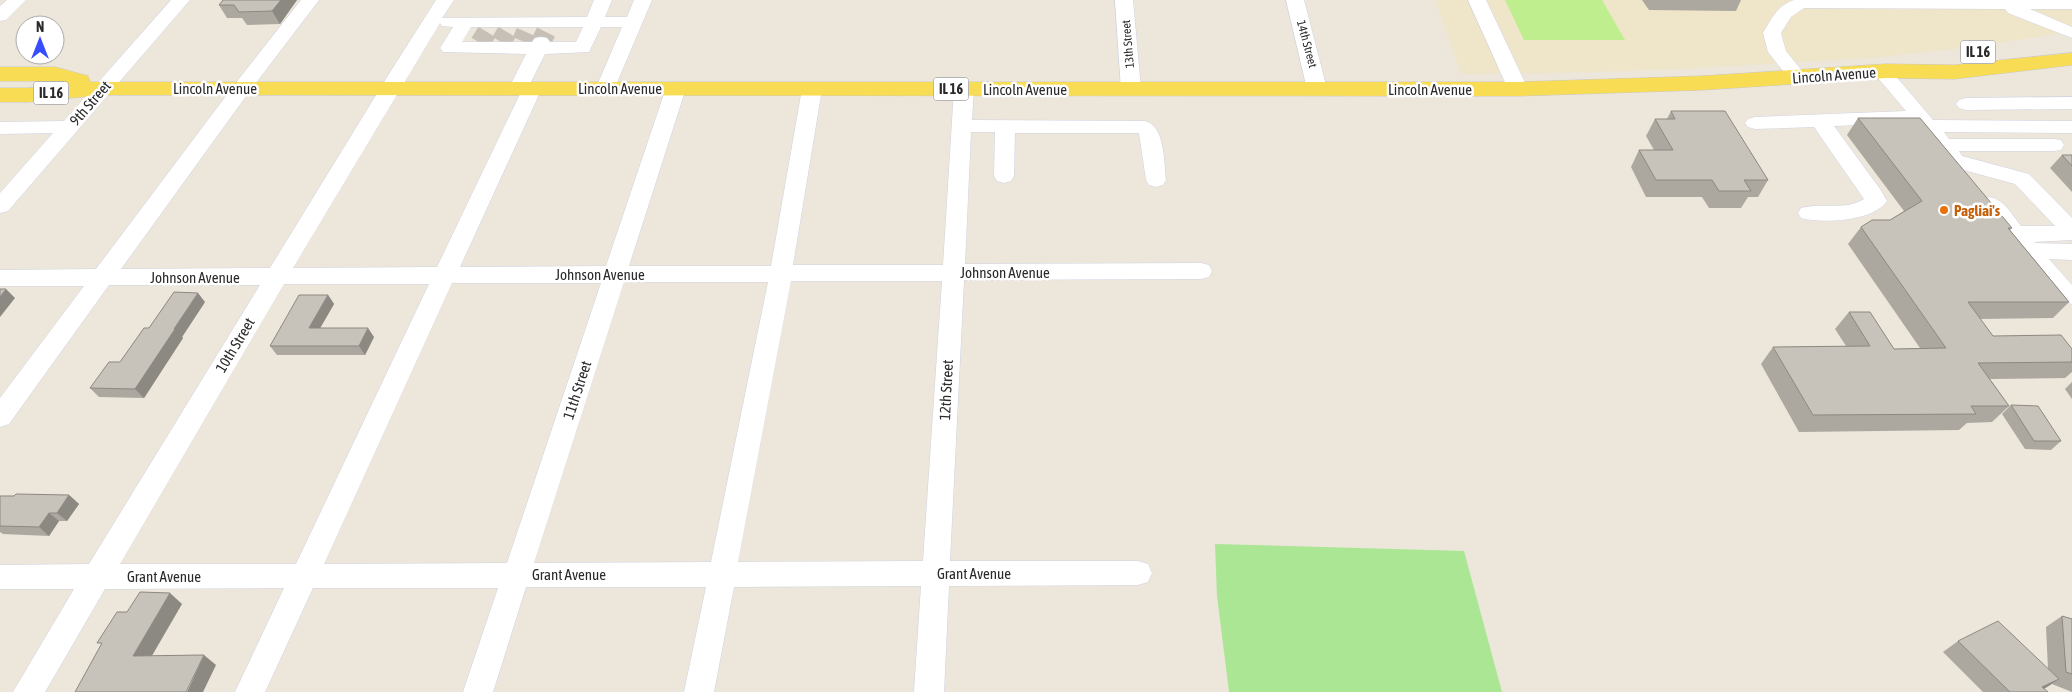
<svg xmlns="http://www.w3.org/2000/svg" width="2072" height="692" font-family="'Asap Condensed',sans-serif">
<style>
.education{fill:#efe5c9}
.green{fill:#aae694}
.pitch{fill:#bfee8f}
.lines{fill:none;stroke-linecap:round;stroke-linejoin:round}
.minor-tunnel{stroke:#c6c0b7;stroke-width:20;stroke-dasharray:20 10;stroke-linecap:butt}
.minor-casing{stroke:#d0d2e3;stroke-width:1}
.major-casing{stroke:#c8c8c8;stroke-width:1}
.minor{fill:#fff;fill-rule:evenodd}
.major{fill:#f8dd54;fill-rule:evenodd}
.wall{fill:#aca8a0}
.shaded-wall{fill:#8c8882}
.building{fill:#c8c3ba;stroke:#8c8882}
.food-dot{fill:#e8710a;stroke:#fff;stroke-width:2}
.labels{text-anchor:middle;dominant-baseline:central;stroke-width:5;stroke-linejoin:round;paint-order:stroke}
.far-street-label{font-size:12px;fill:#2a2a2a;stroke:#fff}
.shield{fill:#fff;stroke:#6a6a6a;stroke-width:1}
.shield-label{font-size:14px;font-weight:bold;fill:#2a2a2a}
.street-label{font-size:15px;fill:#2a2a2a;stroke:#fff}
.food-label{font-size:15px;font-weight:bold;fill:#c56008;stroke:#fff;text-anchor:start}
</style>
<rect width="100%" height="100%" fill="#ede6da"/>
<path class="education" d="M1435,0h637v32l-109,16 -90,10 -213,12 -103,3 -96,1z"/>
<path class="green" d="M1215,544l249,7 38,141h-273l-12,-96z"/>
<path class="pitch" d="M1505,0h97l23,40h-101z"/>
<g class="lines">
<g class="minor-tunnel">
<path d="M522,41l4,-9"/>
<path d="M501,42l6,-10"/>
<path d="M541,42l5,-10"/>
<path d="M480,43l7,-11"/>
</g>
<defs>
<g id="minor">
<path d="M7,0h19l-20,20 -6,1v-15z"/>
<path d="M171,0h19l-182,211 -8,2v-20l53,-60 -53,1v-12l64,-1z"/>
<path d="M301,0h18l-70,92 -128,177 149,-1 119,-194 47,-74h18l-12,18 145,-1 7,-17h18l-7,17h22l7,-17h18l-39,92 -7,2 -7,-2 -3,-4 26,-61h-21l-12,25 -44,2 -14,28 8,2 3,4 -82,179 146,-1 60,-178 3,-4 7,-2 7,2 3,4 -57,178h142l31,-177 3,-4 7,-2 7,2 3,4 -29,176h150l11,-176 3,-4 7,-2 7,2 3,4 -2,31 173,1c20,5 19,41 21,59l-3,5 -7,2 -7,-2 -3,-5 -7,-47h-124l-1,43 -3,5 -7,2 -7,-2 -3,-5 1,-44h-24l-6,132 236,-1 8,2 3,6 -3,6 -8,2 -237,1 -14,281h188l10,3 4,9 -4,9 -10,3 -189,1 -5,106h-30l7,-106 -187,1 -20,105h-30l22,-105h-180l-33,105h-30l35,-104h-185l-48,104h-30l49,-104 -179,1 -60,103h-32l61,-103h-74v-24l89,-1 171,-279h-151l-100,139 -9,3v-29l84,-112h-84v-16l96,-1 139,-185zM440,23l2,3 11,1 -13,21 3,4 83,2 -17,34 3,4 8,2 -83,173 -144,1zM471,27h112l-7,15h-26l-3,-4 -6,-1 -6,1 -3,4h-70zM791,281h151l-19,280 -185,1zM624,282h144l-57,280 -177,1zM452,283h149l-94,280 -183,1zM284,284h145l-133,280h-176z"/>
<path d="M1115,0h18l8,89 -3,4 -7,2 -7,-2 -3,-4z"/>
<path d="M1286,0h18l23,89 -3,4 -7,2 -7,-2 -3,-4z"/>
<path d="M1468,0h18l42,89 -3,4 -7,2 -7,-2 -3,-4z"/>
<path d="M1794,0h278v9h-42l42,18v11l-64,-25 -3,-4 -201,-1 -13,9 -10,16 5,18 21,26 -2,4 -7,2 -7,-2 -23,-29 -5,-19c8,-14 15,-28 31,-33z"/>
<path d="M1881,65l7,2 45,53 139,1v12l-128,-1 5,7h105l7,1 3,5 -3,5 -7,1h-95l3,5 67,18 43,44v22l-38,2 2,1 36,1v16l-23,-1 23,26v19l-8,-2 -12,-8 -73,-91 4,-5c18,-5 28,16 38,28h34l-40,-42 -66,-18 -34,-43 -81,3 46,63 7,12c-13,20 -64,23 -86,17l-3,-5 3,-5c21,-6 45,3 63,-9l-50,-72 -59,2 -7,-2 -3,-4 3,-4 7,-2 151,-6 -34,-40 2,-4z"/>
<path d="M2072,97v12l-106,1 -7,-2 -3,-4 3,-4 7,-2z"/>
</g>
<path id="major" d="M2072,53v12l-118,14 -68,-1 -184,12 -184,6 -1415,-1 -75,7h-28v-14h28l40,-3 -14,-4h-54v-14h55l33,9 2,6h1428l184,-6 184,-12 68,1z"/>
</defs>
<use href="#minor" class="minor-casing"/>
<use href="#major" class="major-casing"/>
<use href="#minor" class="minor"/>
<use href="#major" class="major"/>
</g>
<g class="wall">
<path d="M297,0l-17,24 -33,1 -5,-7h-15l-8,-13z"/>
<path d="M1642,0h99l-5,11 -87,-1z"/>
<path d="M1671,111l97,69 -10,17h-10l-7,11h-32l-7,-11h-56l-15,-30 8,-17h15l-8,-14 9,-17h12z"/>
<path d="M1858,118l154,110 -2,2 59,72 -16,16 -73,1 13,17 79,13v23l-7,6 -75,1 19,27 -17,16 -25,1 -8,7 -160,2 -38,-68 12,-17 73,-1 -11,-17 14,-17 45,37 26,-1 -72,-104 13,-17 29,-7 14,-9 -57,-76z"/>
<path d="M2062,155h10v37l-22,-24z"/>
<path d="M328,295l6,9 -14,24 54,9 -9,18h-88l-7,-9z"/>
<path d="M205,302l-23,35 1,1 -39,60 -45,-1 -9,-9 30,-26 29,-34z"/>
<path d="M2072,382v17l-7,-10z"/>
<path d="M2011,405l50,36 -10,9 -26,-1 -23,-35z"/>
<path d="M69,495l10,9 -12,17h-8l-10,15 -46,-2 -3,-2v-36z"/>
<path d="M2062,616l10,3v73l-20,-8 -8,5 4,3h-65l-40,-40 15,-11 90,28 -2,-42z"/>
</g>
<g class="shaded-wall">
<path d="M281,0h16l-17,24 -8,-13z"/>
<path d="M6,289l9,9 -15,19v-20z"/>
<path d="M198,293l7,9 -23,35 1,1 -39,60 -9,-9 39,-60z"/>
<path d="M328,295l6,9 -19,33 -6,-9z"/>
<path d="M368,328l6,9 -9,18 -6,-9z"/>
<path d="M69,495l10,9 -12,17 -10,-8z"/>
<path d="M49,513l10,8 -10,15 -10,-9z"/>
<path d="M170,593l12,11 -36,62 -13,-10z"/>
<path d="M204,655l12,10 -13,27h-16z"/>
<path d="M2059,679l-17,11v-3z"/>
</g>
<g class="building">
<path d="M223,0h58l-9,11 -33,1 -5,-7h-15z"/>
<path d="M1671,111h54l43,69h-24l7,11h-32l-7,-11h-56l-17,-30h34l-18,-31h20z"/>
<path d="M1858,118h62l92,110h-4l61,74h-101l25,34 68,-1 11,14v13l-94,1 31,43h-38l5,8 -163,1 -40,-68 97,-1 -21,-34h21l24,37 52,-1 -85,-121 11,-7h18l32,-19z"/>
<path d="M2062,155h10v11z"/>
<path d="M0,289h6l-6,8z"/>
<path d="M174,292l24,1 -24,36h1l-40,60 -45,-1 19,-26h11l24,-34h5z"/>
<path d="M299,295h29l-19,33h59l-9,18h-89z"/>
<path d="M2011,405l27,1 23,35h-27z"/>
<path d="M16,494l53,1 -12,18h-8l-10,14 -39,-1v-30h14z"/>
<path d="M140,592l30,1 -37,63 71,-1 -18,37h-111l27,-49h-5l20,-31h10z"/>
<path d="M2062,616l10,3v55l-6,-2z"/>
<path d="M1998,621l61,58 -17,8 6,5h-38l-52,-51z"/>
</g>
<circle class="food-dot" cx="1944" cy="210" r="5"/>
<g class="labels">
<g class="far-street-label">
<text transform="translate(1128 44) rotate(-95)">13th Street</text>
<text transform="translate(1307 44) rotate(75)">14th Street</text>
</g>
<g class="shield">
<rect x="1960.5" y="40.5" width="35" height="23" rx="4"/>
<rect x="933.5" y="77.5" width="35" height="23" rx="4"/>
<rect x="33.5" y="81.5" width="35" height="23" rx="4"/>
</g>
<g class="shield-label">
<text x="1978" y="52">IL 16</text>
<text x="951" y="89">IL 16</text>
<text x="51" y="93">IL 16</text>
</g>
<g class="street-label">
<text transform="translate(1834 75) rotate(-4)">Lincoln Avenue</text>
<text x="215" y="88">Lincoln Avenue</text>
<text x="620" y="88">Lincoln Avenue</text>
<text x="1025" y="89">Lincoln Avenue</text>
<text x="1430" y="89">Lincoln Avenue</text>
<text transform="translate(90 103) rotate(-49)">9th Street</text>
<text x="1005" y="272">Johnson Avenue</text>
<text x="600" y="274">Johnson Avenue</text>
<text x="195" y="277">Johnson Avenue</text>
<text transform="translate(235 345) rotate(-59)">10th Street</text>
<text transform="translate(577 390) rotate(-72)">11th Street</text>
<text transform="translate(946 390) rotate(-87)">12th Street</text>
<text x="974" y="573">Grant Avenue</text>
<text x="569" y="574">Grant Avenue</text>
<text x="164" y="576">Grant Avenue</text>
</g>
<g class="food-label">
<text x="1954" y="210">Pagliai's</text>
</g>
</g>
<g transform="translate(40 40)"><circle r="24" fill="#ffffff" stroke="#aaaaaa"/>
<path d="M0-4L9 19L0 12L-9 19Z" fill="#354dff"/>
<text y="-8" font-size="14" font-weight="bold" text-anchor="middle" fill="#2a2a2a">N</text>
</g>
</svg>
